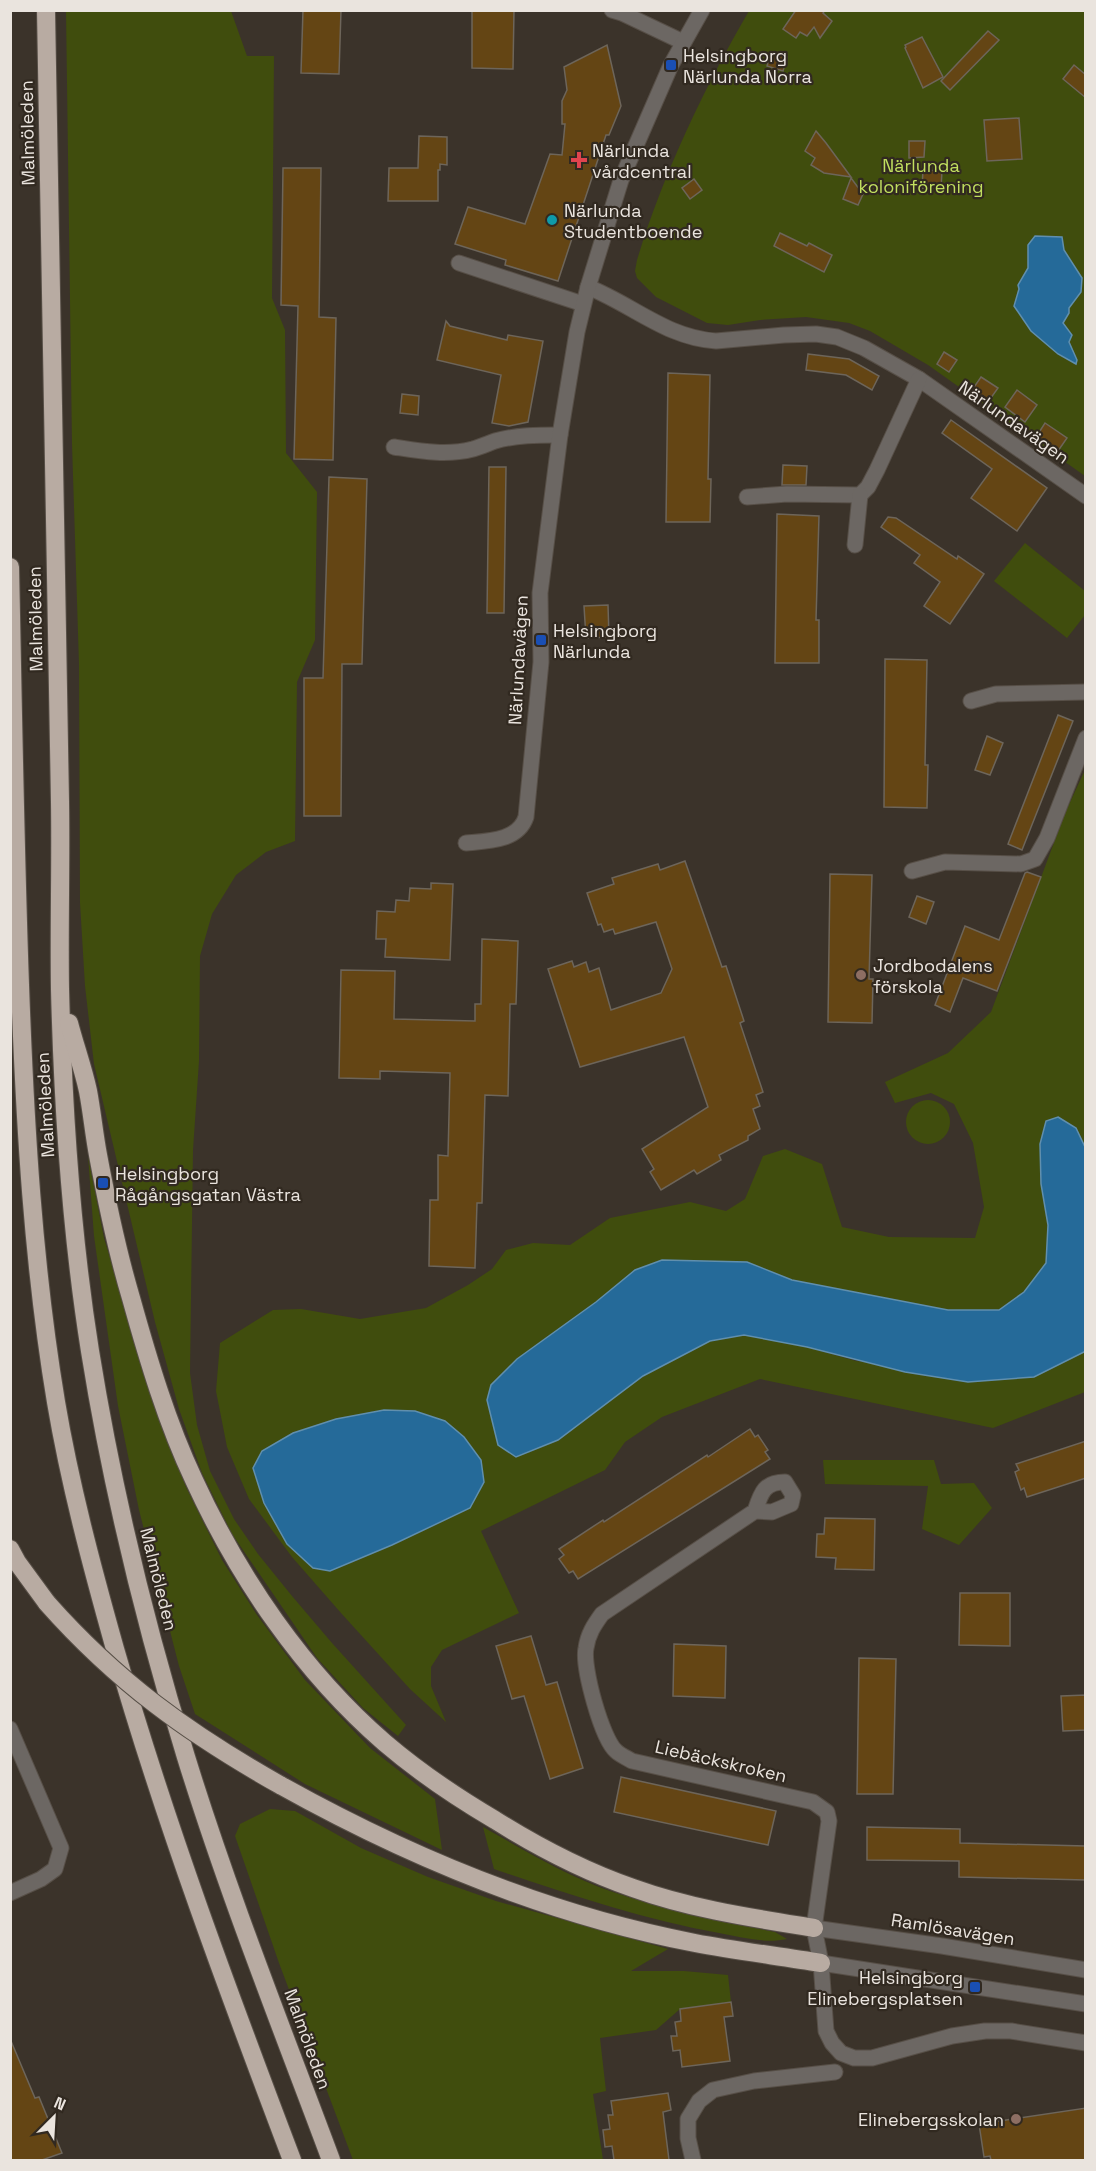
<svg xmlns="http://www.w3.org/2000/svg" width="1096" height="2171" font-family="'Space Grotesk',sans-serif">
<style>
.green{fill:#404d0d;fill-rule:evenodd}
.water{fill:#256a99;stroke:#608fae;stroke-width:1.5}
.building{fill:#644514;stroke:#6d655a;stroke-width:1.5}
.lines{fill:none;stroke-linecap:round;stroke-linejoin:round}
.minor-casing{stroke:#574f47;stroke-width:17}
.highway-casing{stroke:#574f47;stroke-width:20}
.minor{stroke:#6c6763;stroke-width:15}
.highway{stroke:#b8aba2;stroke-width:18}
.highway-bridge-casing{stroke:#574f47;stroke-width:20;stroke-linecap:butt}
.highway-bridge{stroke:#b8aba2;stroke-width:18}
.transit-dot{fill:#1a4fb4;stroke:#312920;stroke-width:2}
.health-dot{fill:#e0444e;stroke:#312920;stroke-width:2}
.culture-dot{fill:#0f9aa8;stroke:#312920;stroke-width:2}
.education-dot{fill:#8d6e63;stroke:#312920;stroke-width:2}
.labels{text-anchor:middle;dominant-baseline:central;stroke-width:4.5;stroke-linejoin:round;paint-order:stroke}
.poi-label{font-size:18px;fill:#eae4de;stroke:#312920;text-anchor:start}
.street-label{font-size:18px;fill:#eae4de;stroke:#312920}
.park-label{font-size:18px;fill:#c1df5f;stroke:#312920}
</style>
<rect width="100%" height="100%" fill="#3b332a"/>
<g class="green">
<path d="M66,11h165l16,45h27l-2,242 13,32 1,123 31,39 -2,148 -18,42 -2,159 -29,11 -30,23 -24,39 -12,42 -1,105 -6,89 -3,223 7,52 13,46 24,48 24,35 34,42 40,47 74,82 -8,11 -35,-28 -46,-50 -85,-124 -30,-61 -23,-64 -24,-87 -61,-258 -9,-78 -5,-83 -1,-239 -7,-220z"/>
<path d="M749,11h336v465l-157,-111 -58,-34 -21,-8 -43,-6 -46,3 -32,5 -21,-2 -51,-26 -19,-19 -2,-7 2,-11c26,-86 67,-172 112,-249z"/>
<path d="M1025,543l60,48v24l-18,23 -73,-57z"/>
<path d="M1085,770v377l-9,-19 -30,-6 -6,22 1,40 7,41 -2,39 -22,28 -25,18h-51l-156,-30 -45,-18 -85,-2 -27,10 -148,130 11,45 60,-5 85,-64 67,-35 34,-6 63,12 49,14 178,16 51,-26v41l-92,36 -233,-49 -98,38 -37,25 -20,28 -124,61 38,82 -77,37 -11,17v19l15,36 -36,-33 -69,-76 -49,-56 -43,-58 -22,-52 -11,-56 4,-48 53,-33 28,-1 59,10 66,-11 42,-23 24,-16 14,-19 27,-7 37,2 40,-27 80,-16 36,9 19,-12 18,-43 22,-7 37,15 20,63 47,10 86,1 9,-31 -11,-64 -19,-39 -23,-11 -36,10 -10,-21 63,-29 43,-41 74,-199zM384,1410l32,1 29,10 25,87 -78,37 -61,26 -18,-3 -51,-117 31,-18 43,-14z"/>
<circle cx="928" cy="1122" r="22"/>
<path d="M88,1156l16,82 52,171 30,78 36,73 35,55 48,65 65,68 65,51 7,51 -137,-66 -110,-70 -16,-48 -40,-156 -21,-104 -24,-170z"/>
<path d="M823,1460h111l7,24 33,-1 18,25 -33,37 -37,-16 6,-43 -103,-2z"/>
<path d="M270,1809l25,2 66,37 67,29 68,24 172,48 -37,22h53l44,4 3,27 -51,7 -24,21 -56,8 6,53 -13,3 10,66h-250l-74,-197 -44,-127 5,-12z"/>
<path d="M483,1827c39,22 84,49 127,64 54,19 109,30 165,41l12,7c-23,5 -45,-2 -68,-6 -77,-14 -151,-39 -225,-64z"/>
</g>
<g class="water">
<path d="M1035,236l27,1 2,13 18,28 -1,14 -12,16v5l-6,10 9,12 -3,7 8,18 -1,4 -18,-10 -27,-23 -17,-25 5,-17 -1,-4 10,-17v-23z"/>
<path d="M1058,1117l18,11 9,19 1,204 -52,26 -66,5 -63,-10 -98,-25 -63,-12 -34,6 -67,35 -85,64 -42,17 -18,-12 -11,-45 4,-15 26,-26 79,-57 39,-32 27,-10 85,2 45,18 156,30h51l25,-18 22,-29 2,-38 -7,-41 -1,-40 6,-23z"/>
<path d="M384,1410l31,1 30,10 19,16 17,23 3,22 -14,26 -78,37 -62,26 -17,-3 -26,-24 -23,-41 -11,-35 9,-17 31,-18 43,-14z"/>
</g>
<g class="building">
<path d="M303,10h38l-2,64 -38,-1z"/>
<path d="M472,10h42l-1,59 -41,-1z"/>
<path d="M796,10h29l-2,3 9,8 -12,17 -6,-11 -7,9 -7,-4 -4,6 -13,-9z"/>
<path d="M988,31l11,9 -49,50 -9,-9z"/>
<path d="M922,37l21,40 -20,11 -18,-40 1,-1 -1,-2z"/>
<path d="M607,45l14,61 -12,29h-3l-48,146 -53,-16 1,-5 -51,-16 13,-37 57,17 25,-70 12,1 3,-31h-3v-23l5,-11 -3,-23z"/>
<path d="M771,52l16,5 -4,14 -16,-5z"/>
<path d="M1074,65l12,10v23l-23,-19z"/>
<path d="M1019,118l3,41 -35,2 -3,-41z"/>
<path d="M816,131l10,12 25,34 -27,-4 -13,-8 4,-7 -10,-7z"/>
<path d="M419,136l28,1v28l-7,-1v6h-2v31h-50l1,-33h29z"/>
<path d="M909,141h16l-1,16 -15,1z"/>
<path d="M283,168h38l-2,149 17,1 -3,142 -39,-1 4,-153 -17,-1z"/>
<path d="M923,170l19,1 -1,18 -19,-1z"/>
<path d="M851,178l12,16 -5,11 -15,-6z"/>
<path d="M694,179l8,11 -12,9 -8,-11z"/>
<path d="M780,233l27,13 2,-3 23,12 -8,17 -50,-26z"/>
<path d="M446,321l4,5 57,14 1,-5 35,6 -15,81 -19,4 -17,-3 9,-48 -64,-15z"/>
<path d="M944,352l13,8 -8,12 -12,-8z"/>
<path d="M808,354l41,5 30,17 -7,14 -26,-15 -40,-5z"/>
<path d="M668,373l42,2 -2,104h3l-1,43h-44z"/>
<path d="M981,377l17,11 -10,14 -16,-12z"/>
<path d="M1017,390l20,15 -12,17 -20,-15z"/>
<path d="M402,394l17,2 -1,19 -18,-2z"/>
<path d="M951,420l96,68 -30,43 -46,-33 21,-29 -50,-36z"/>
<path d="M1045,423l22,15 -9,13 -22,-14z"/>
<path d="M783,465l24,1 -1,19h-24z"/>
<path d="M489,467h17l-2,146h-17z"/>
<path d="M329,477l38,2 -5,185h-20l-1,152h-37v-138h19z"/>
<path d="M777,514l42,2 -3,104h3v43h-44z"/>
<path d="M888,517l8,1 61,41 1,-3 26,18 -34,50 -26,-18 16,-24 -26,-19 6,-8 -39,-28z"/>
<path d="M608,605l1,32 -23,1 -2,-32z"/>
<path d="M885,659l42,1 -2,105h3l-1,43 -43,-1z"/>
<path d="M1058,715l15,6 -51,129 -14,-6z"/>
<path d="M987,736l16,7 -13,32 -15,-5z"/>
<path d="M685,861l37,106 4,-1 18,55 -4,2 23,69 -7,3 4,11 -7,3 7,20 -12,7v4l-29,15 2,5 -24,14 -3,-4 -33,20 -11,-18 4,-3 -12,-20 66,-42 -24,-70 -104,30 -32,-98 24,-8 2,6 12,-5 3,10 10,-4 12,42 50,-17 11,-24 -16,-47 -41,12 -2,-5 -9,3 -3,-8 -3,1 -11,-32 27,-9 -2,-6 46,-14 2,6z"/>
<path d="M1027,872l14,5 -44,114 -34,-13 -13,34 -15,-7 30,-79 34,14 26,-67z"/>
<path d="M830,874l42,1 -3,104h4l-1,44 -44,-1z"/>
<path d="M431,883l22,1 -3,76 -65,-3 1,-18h-10l1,-28 18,1 1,-12 13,1 1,-13 21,1z"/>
<path d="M917,896l17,6 -8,22 -17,-7z"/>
<path d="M482,939l36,2 -2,63h-6l-2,92 -23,-1 -3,108h-5l-2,65 -46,-2 1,-66h8v-45l10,1 2,-83 -70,-2v8l-41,-1 2,-108 54,1 -1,48 81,2v-17h6z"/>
<path d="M750,1429l5,8 3,-2 10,15 -3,2 5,7 -192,120 -5,-8 -4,2 -10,-14 5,-4 -5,-6 44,-29 1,2 103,-67 1,2z"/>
<path d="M1086,1441v37l-59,19 -3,-9 -3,2 -6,-18 4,-2 -3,-6z"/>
<path d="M825,1518l50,1 -1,51 -39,-1 1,-11 -20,-1 1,-23h7z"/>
<path d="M960,1593h50v53l-51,-1z"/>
<path d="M531,1636l15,49 11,-3 26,86 -33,11 -26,-83 -12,3 -16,-53z"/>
<path d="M674,1644l52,2 -1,52 -52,-2z"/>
<path d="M859,1658l37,1 -3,135h-36z"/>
<path d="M1086,1695v35l-23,1 -2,-35z"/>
<path d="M621,1777l155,34 -8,34 -154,-33z"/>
<path d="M867,1827l93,2v14l126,3v34l-127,-3v-16l-92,-1z"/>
<path d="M731,2002l2,14 -9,1 6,44 -48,6 -2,-17 -7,1 -2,-15h6l-2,-14 6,-1 -1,-12z"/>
<path d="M11,2041l24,57 4,-1 23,56 -20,7h-32z"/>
<path d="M668,2093l3,17 -8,2 6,48h-55l-2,-14 -7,1 -2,-17 7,-1 -2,-14h5l-2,-14z"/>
<path d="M1086,2108v52h-95l-1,-4 -6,1 -5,-33z"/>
</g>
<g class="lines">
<defs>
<g id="minor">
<path d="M612,10l10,3 61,29"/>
<path d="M459,263l124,41"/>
<path d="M588,287c45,18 79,51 128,54l68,-6 32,-1 21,3 27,11 55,31 167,117"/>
<path d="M394,447c26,4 52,9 79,2 7,-2 14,-5 22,-8 21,-6 43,-6 65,-6"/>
<path d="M747,497l40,-3 73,1 8,-8 9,-17 42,-91"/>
<path d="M855,545l5,-50"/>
<path d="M971,701l25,-7 90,-2"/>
<path d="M466,843c22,-2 52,-2 60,-26l15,-155 -1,-69 20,-158 17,-103 11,-45 33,-107 50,-115 31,-55"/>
<path d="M912,871l33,-9 76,2 14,-5 12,-21 39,-100"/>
<path d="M755,1511l17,1 19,-8 2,-9 -8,-13c-21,0 -24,11 -30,29l-153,103c-8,11 -14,20 -16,34 -4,19 16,91 30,103 4,4 11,7 16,10l181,41 14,10 2,9 -15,107 7,35 5,68 6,12 9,10 13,5h18l80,-22 33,-5h26l75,12"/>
<path d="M10,1729l51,119 -6,21 -14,10 -31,14"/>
<path d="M814,1928l128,18 144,24"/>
<path d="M821,1963l265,41"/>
<path d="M693,2160l-5,-22v-19l11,-18 14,-11 41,-9 81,-9"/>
</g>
<g id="highway">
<path d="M46,10c5,264 9,528 14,792 1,62 -1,125 0,187 3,121 11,243 30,362 22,137 55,273 96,406 42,136 95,269 145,403"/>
<path d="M10,567c3,139 5,279 10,418 5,140 13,279 36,417 14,83 36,165 59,247 50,174 113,342 177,511"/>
<path d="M69,1023c6,23 14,45 19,68 4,21 6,43 10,64 9,48 19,96 33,143 17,61 36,125 63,182 45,98 109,192 191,263 34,29 71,54 110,77 43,27 89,51 138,68 58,21 120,30 181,40"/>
<path d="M10,1549l7,13 30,41"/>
<path d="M280,1785c129,72 269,130 415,158 42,8 84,13 126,20"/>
</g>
</defs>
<use href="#minor" class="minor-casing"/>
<use href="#highway" class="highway-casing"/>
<use href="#minor" class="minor"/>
<use href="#highway" class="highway"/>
<defs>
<path id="highway-bridge" d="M47,1603c70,79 141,130 233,182"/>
</defs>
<use href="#highway-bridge" class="highway-bridge-casing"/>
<use href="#highway-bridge" class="highway-bridge"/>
</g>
<g class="transit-dot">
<rect x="665" y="59" width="12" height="12" rx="3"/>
<rect x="535" y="634" width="12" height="12" rx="3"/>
<rect x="97" y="1177" width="12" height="12" rx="3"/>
<rect x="969" y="1981" width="12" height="12" rx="3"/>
</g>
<path class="health-dot" d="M576 151h6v6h6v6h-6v6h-6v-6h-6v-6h6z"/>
<circle class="culture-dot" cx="552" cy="220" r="6"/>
<g class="education-dot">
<circle cx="861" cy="975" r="6"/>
<circle cx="1016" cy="2119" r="6"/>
</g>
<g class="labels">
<g class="poi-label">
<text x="683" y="55">Helsingborg<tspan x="683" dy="21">Närlunda Norra</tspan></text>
<text x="592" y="150">Närlunda<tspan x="592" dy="21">vårdcentral</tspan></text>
<text x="564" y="210">Närlunda<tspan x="564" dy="21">Studentboende</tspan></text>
<text x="553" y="630">Helsingborg<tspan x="553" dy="21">Närlunda</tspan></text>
<text x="873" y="965">Jordbodalens<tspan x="873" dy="21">förskola</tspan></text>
<text x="115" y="1173">Helsingborg<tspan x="115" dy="21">Rågångsgatan Västra</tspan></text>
<text x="963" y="1977" text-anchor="end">Helsingborg<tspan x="963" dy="21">Elinebergsplatsen</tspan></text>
<text x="1004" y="2119" text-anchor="end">Elinebergsskolan</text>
</g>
<g class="street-label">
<text transform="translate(27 133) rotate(-91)">Malmöleden</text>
<text transform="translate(1014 422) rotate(35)">Närlundavägen</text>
<text transform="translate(35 619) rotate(-91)">Malmöleden</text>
<text transform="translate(518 660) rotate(-87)">Närlundavägen</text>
<text transform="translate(45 1105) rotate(-93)">Malmöleden</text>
<text transform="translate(159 1579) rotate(76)">Malmöleden</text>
<text transform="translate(721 1761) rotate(13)">Liebäckskroken</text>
<text transform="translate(953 1929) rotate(9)">Ramlösavägen</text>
<text transform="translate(308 2039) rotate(70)">Malmöleden</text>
</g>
<g class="park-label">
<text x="921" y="165">Närlunda<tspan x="921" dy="21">koloniförening</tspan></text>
</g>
</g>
<rect width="1096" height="2171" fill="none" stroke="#eae4de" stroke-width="24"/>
<g transform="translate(54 2117) rotate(24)" stroke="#312920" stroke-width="4.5" paint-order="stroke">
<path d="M0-4.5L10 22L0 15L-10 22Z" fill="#eae4de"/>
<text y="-9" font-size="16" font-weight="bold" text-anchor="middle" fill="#eae4de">N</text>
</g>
</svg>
